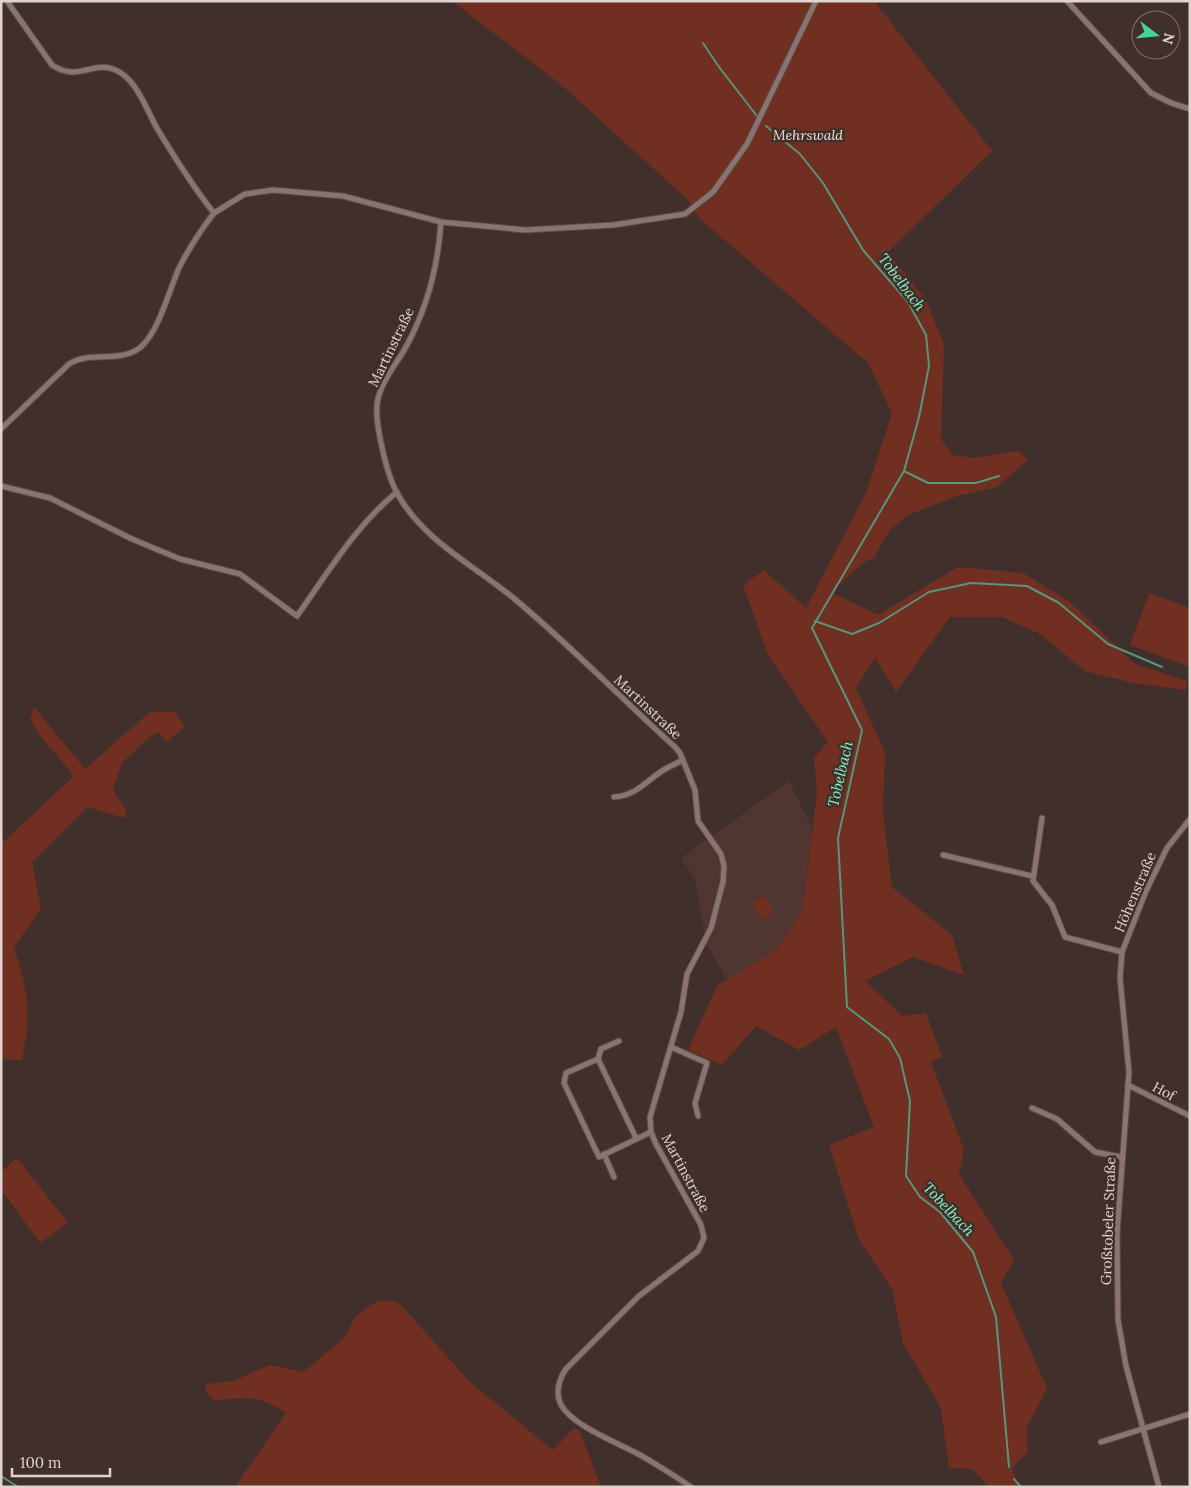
<svg xmlns="http://www.w3.org/2000/svg" width="1191" height="1488" font-family="Lora,serif">
<style>
.built{fill:#4f3630}
.green{fill:#712f21}
.lines{fill:none;stroke-linecap:round;stroke-linejoin:round}
.stream{stroke:#57957d;stroke-width:2}
.street-casing{stroke:#5c4c48;stroke-width:7}
.street{stroke:#8a746f;stroke-width:5}
.labels{text-anchor:middle;dominant-baseline:central;stroke-width:5;stroke-linejoin:round;paint-order:stroke}
.park-label{font-size:14px;font-style:italic;fill:#f4ded8;stroke:#412f2b}
.street-label{font-size:14px;fill:#e0d4d1;stroke:#412f2b}
.water-label{font-size:15px;font-style:italic;fill:#80f7c6;stroke:#412f2b}
</style>
<rect width="100%" height="100%" fill="#412f2b"/>
<path class="built" d="M789,781l23,47 -10,84 -26,38 -49,30 -21,-37 -11,-64 -14,-21z"/>
<g class="green">
<path d="M452,1h422l118,150 -104,101 38,48 18,45 -3,94 12,16 22,3 42,-7 11,8 -31,28 -43,10 -48,19 -17,15 -15,27 -10,4 -33,30 47,23 80,-48 65,6 47,29 65,62 52,17 -1,9 -53,-7 -48,-12 -45,-37 -38,-17h-52l-54,75 -21,-34 -19,30 29,65 -2,59 9,75 60,48 12,40 -51,-18 -48,24 37,35 24,-3 16,44 -11,5 33,88 -5,24 55,86 -13,23 46,105 -20,39v26l-15,15 7,19h-31l-15,-18 -24,-1 -8,-60 -38,-65 -11,-54 -33,-49 -30,-95 45,-18 -38,-100 -37,23 -43,-24 -34,39 -34,-15 29,-64 59,-36 26,-38 15,-119 -3,-35 14,-16 -60,-87 -25,-70 21,-15 42,38 60,-115 26,-80 -24,-50 -170,-146 -10,-17 -124,-113z"/>
<path d="M1149,593l41,15v59l-60,-22z"/>
<path d="M34,707l51,62 65,-57h25l10,15 -18,14 -9,-9 -11,7 -25,24 -9,27 14,21 -3,7 -37,-11 -55,55 9,47 -27,38c14,45 18,66 8,113l-21,-1v-215l73,-68 -36,-43 -8,-14z"/>
<path d="M764,896l10,16 -11,8 -11,-17z"/>
<path d="M17,1158l51,65 -28,20 -36,-50 -3,2v-23z"/>
<path d="M377,1301h16l9,5 68,76 83,68 21,-22 6,4 21,55h-366l51,-74c-26,-18 -41,-16 -71,-12l-8,-8 -2,-9 28,-3 37,-16 33,7 41,-34 12,-22z"/>
</g>
<g class="lines">
<g class="stream">
<path d="M703,43l16,24 38,49"/>
<path d="M766,126l34,28 23,29 40,67 45,52 18,33 3,31 -10,51 -15,54 -92,157 50,102 -24,108 9,169 42,32 11,19 10,43 -4,75 14,21 20,15 33,40 23,65 13,150"/>
<path d="M904,471l24,12h48l23,-7"/>
<path d="M815,621l37,13 27,-11 50,-31 42,-9 56,3 32,17 49,41 54,23"/>
<path d="M1,1476l17,11"/>
<path d="M1014,1479l7,8"/>
</g>
<defs>
<g id="street">
<path d="M7,1l45,64c29,19 43,-9 69,8 18,12 26,38 37,57 17,28 35,57 56,83l31,-19 28,-4 70,6 98,26 84,8 88,-5 72,-11 28,-22 34,-48 69,-143"/>
<path d="M1067,1l84,92 20,10 19,6"/>
<path d="M441,222c-3,44 -13,84 -34,123 -10,19 -28,38 -30,60 -2,20 10,70 20,88 26,48 80,74 120,108 55,46 105,98 158,146l5,6 15,37 3,31 23,33 3,12 -1,16 -12,46 -24,46 -6,38 -31,105 1,15 5,12 45,81 3,13 -6,13 -59,45 -73,73c-7,10 -11,24 -5,36 13,22 58,38 81,51 17,10 33,20 49,31"/>
<path d="M1,429l68,-65c20,-13 45,-2 66,-13 22,-11 34,-61 44,-83 10,-20 22,-38 35,-55"/>
<path d="M1,486l49,12 82,41 48,20 60,15 57,42c30,-42 59,-91 100,-124"/>
<path d="M614,797c22,-1 33,-17 51,-28 6,-3 12,-6 18,-9"/>
<path d="M1042,818l-9,63 19,24 13,32 57,15"/>
<path d="M943,855l89,21"/>
<path d="M671,1047l36,16 -12,40 3,13"/>
<path d="M598,1059l3,-10 18,-8"/>
<path d="M1128,1085l62,31"/>
<path d="M1032,1108l25,11 38,33 26,5"/>
<path d="M636,1138l-38,-79 -32,14 -2,10 35,74 52,-25"/>
<path d="M604,1154l10,23"/>
<path d="M1101,1442l89,-28"/>
<path d="M1159,1487l-33,-121 -8,-46 -1,-87 12,-161 -9,-94 2,-26 24,-61 21,-43 23,-29"/>
</g>
</defs>
<use href="#street" class="street-casing"/>
<use href="#street" class="street"/>
</g>
<g class="labels">
<g class="park-label">
<text x="808" y="135">Mehrswald</text>
</g>
<g class="street-label">
<text transform="translate(391 347) rotate(-64)">Martinstraße</text>
<text transform="translate(648 707) rotate(43)">Martinstraße</text>
<text transform="translate(1135 892) rotate(-67)">Höhenstraße</text>
<text transform="translate(1164 1091) rotate(28)">Hof</text>
<text transform="translate(686 1173) rotate(62)">Martinstraße</text>
<text transform="translate(1108 1221) rotate(-88)">Großtobeler Straße</text>
</g>
<g class="water-label">
<text transform="translate(902 282) rotate(53)">Tobelbach</text>
<text transform="translate(840 774) rotate(-77)">Tobelbach</text>
<text transform="translate(949 1209) rotate(47)">Tobelbach</text>
</g>
</g>
<rect width="1191" height="1488" fill="none" stroke="#e0d4d1" stroke-width="5"/>
<g transform="translate(1156 35) rotate(106)"><circle r="24" fill="#412f2b" stroke="#81716d"/>
<path d="M0-4L9 19L0 12L-9 19Z" fill="#44d49f"/>
<text y="-8" font-size="14" font-weight="bold" text-anchor="middle" fill="#e0d4d1">N</text>
</g>
<path d="M12 1468v8h98v-8" fill="none" stroke="#e0d4d1" stroke-width="2.5"/>
<text x="20" y="1468" font-size="15" fill="#e0d4d1" stroke="#412f2b" stroke-width="4" paint-order="stroke">100 m</text>
</svg>
